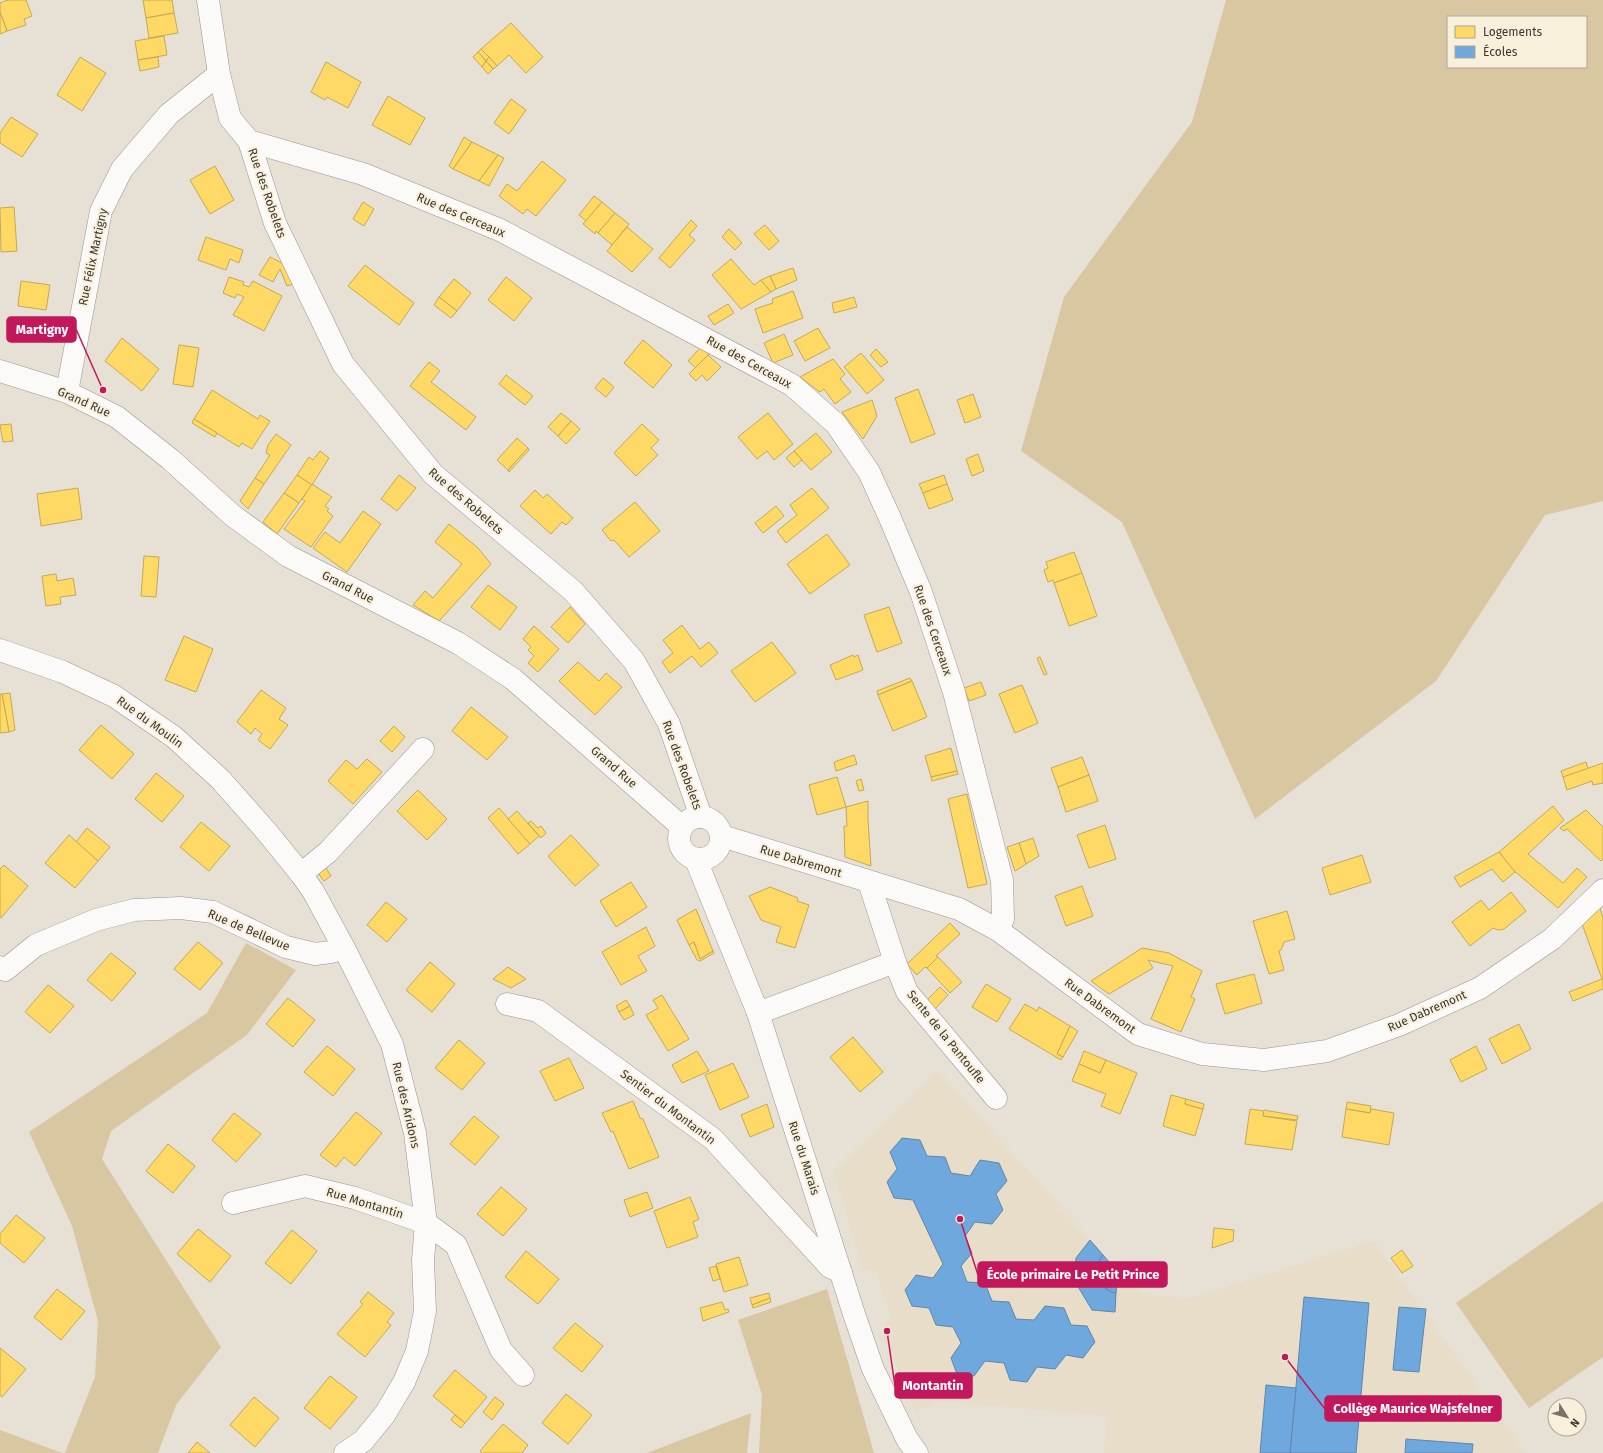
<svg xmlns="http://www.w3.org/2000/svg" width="1603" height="1453" font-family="'Fira Sans',sans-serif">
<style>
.built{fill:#e7ddc9}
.green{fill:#d9c7a1;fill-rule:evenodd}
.homes{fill:#ffd966;stroke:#c4a956}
.schools{fill:#6fa8dc;stroke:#6086a9}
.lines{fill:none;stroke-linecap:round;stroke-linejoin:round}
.minor-casing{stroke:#9a958d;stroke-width:23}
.tertiary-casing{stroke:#9a958d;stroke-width:23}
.minor{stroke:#fbfaf9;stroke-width:22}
.tertiary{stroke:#fbfaf9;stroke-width:22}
.labels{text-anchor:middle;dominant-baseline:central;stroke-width:4;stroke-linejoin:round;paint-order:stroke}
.street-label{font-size:12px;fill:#3c3831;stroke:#f9f0dc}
.leader{fill:none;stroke:#c2185b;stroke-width:1.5}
.callout-dot{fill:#c2185b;stroke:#f9f0dc;stroke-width:1.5}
.callout{fill:#c2185b;stroke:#c2185b;stroke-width:1.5}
.callout-label{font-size:13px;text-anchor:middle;font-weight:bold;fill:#fff}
</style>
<rect width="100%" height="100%" fill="#e6e0d5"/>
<path class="built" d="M938,1071l180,201 28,23 45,3 183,-57 151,212h-421l4,-37 -167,-15 -26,11 -34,-82 10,-12 -15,-46 -14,-4 -28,-97z"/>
<g class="green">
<path d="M1226,0h377v501l-58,14 -109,166 -181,138 -133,-297 -101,-71 43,-154 128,-175zM1448,17h138v50h-138z"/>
<path d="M246,943l50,27 -49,65 -136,96 -9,28 119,188 -45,58 -18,48h-93l30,-76 3,-56 -26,-95 -43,-94 178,-119z"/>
<path d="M1603,1201v156l-74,51 -73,-105z"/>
<path d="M827,1289l47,164h-115l3,-58 -24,-75z"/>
<path d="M751,1413l-4,40h-100z"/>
<path d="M0,1430l62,23h-62z"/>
</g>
<g class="homes">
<path d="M8,0h18l6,16 -8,3 2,6 -19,6 -7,-19v-9z"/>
<path d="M143,0h29l2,13 -28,5z"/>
<path d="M0,12l7,19 -7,3z"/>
<path d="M174,13l4,20 -29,5 -3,-20z"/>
<path d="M511,23l32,34 -17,16 -17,-18 -12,11 -16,-17z"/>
<path d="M164,36l3,19 -29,5 -3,-19z"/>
<path d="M481,49l8,8 -3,4 -8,-9z"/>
<path d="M478,52l8,9 -4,6 -9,-10z"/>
<path d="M80,57l26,16 -24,38 -25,-16z"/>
<path d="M158,57l1,10 -19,4 -2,-11z"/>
<path d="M489,57l8,9 -4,3 -7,-8z"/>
<path d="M486,61l7,8 -5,5 -6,-7z"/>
<path d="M326,62l35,20 -13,26 -21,-11 -2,3 -14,-8z"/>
<path d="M388,96l37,22 -15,27 -38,-20z"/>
<path d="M511,99l15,11 -17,24 -15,-11z"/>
<path d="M11,117l27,17 -16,23 -22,-14v-10z"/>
<path d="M464,137l8,5 -19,27 -4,-3z"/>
<path d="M472,142l26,13 -19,26 -26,-12z"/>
<path d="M498,155l6,3 -15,28 -10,-5z"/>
<path d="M542,161l24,19 -30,36 -9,-7 -4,5 -24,-18 8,-12 10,7z"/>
<path d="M215,166l19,34 -24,14 -20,-34z"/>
<path d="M594,196l8,6 -16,19 -7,-6z"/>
<path d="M363,202l11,7 -10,17 -11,-7z"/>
<path d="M602,202l13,11 -17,20 -2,-2 -1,3 -12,-10z"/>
<path d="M14,207l3,44 -16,1 -1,-44z"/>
<path d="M615,213l14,11 -17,21 -14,-12z"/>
<path d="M691,220l6,6 -8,9 6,5 -25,28 -11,-10z"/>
<path d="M765,225l14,16 -10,9 -15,-16z"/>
<path d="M627,227l26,22 -21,23 -25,-21z"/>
<path d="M729,229l13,14 -7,7 -13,-13z"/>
<path d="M206,237l37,13 -4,13 -9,-4 -4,11 -28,-10z"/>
<path d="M270,257l14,7 9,20 -6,2 -7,-17 -7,13 -14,-7z"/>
<path d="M731,259l23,26 7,-5 10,12 -30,17 -29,-34z"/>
<path d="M365,265l49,38 -15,22 -51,-39z"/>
<path d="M793,268l4,12 -21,9 -6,-13z"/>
<path d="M770,276l6,13 -5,3 -10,-12z"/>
<path d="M229,277l15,5 -1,3 6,2 4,-6 29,15 -18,35 -31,-16 11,-18 -7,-3 -2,4 -12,-5z"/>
<path d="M506,277l26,21 -18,23 -26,-21z"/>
<path d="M454,279l17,14 -14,18 -18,-14z"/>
<path d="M21,281l29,4 -4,25 -28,-4z"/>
<path d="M793,291l10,27 -40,15 -8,-24 18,-6 -1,-4z"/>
<path d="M439,297l18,14 -6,7 -17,-13z"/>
<path d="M854,297l3,10 -23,6 -2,-10z"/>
<path d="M728,304l6,9 -20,12 -6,-9z"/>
<path d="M818,328l12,20 -25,13 -11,-20z"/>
<path d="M784,334l9,21 -20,8 -9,-20z"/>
<path d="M122,338l37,31 -17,22 -37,-30z"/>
<path d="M643,340l29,25 -19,23 -29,-25z"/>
<path d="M179,345l20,3 -6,39 -20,-3z"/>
<path d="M701,347l8,7 -13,14 -8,-7z"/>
<path d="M876,349l12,13 -7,5 -11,-12z"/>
<path d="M861,353l23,27 -17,14 -23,-27z"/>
<path d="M708,355l13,12 -14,14 -5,-6 -6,6 -7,-7z"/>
<path d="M833,359l12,15 -5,5 11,13 -16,12 -11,-15 -4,3 -20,-15z"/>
<path d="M429,362l11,9 -9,11 45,35 -10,13 -56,-44z"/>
<path d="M506,375l27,21 -8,9 -26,-21z"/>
<path d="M603,378l11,9 -8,10 -11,-9z"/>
<path d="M918,389l17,45 -24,9 -16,-45z"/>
<path d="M212,390l46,29 2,-4 10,6 -18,28 -10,-6 -3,4 -45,-28z"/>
<path d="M973,394l8,23 -16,6 -8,-23z"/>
<path d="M872,400l5,16 -14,23 -21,-27z"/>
<path d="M561,413l10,8 -13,15 -10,-9z"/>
<path d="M768,413l25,31 -19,16 -7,-9 -10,8 -19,-22z"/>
<path d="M194,419l23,14 -2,4 -23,-14z"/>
<path d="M571,421l9,8 -14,15 -8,-8z"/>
<path d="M11,424l2,17 -10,1 -3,-17z"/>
<path d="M642,424l17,16 -8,8 7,7 -22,21 -22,-23z"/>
<path d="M816,433l16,19 -21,18 -17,-19z"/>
<path d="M276,434l15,11 -27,39 -9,-6 15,-23 -4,-2 2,-8z"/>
<path d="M517,438l11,10 -20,22 -11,-10z"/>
<path d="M528,448l1,2 -20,22 -1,-2z"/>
<path d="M320,451l9,7 -17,27 -15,-10 12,-18 4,3z"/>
<path d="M794,451l8,9 -8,7 -8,-9z"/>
<path d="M978,454l6,17 -12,5 -6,-17z"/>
<path d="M297,475l15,10 -13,18 -15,-10z"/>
<path d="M399,475l17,13 -19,23 -16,-12z"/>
<path d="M944,475l3,9 -24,9 -4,-9z"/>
<path d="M255,478l9,6 -16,25 -8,-8z"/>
<path d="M312,484l20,13 -7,9 4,3 -2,2 6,5 -22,31 -27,-18 21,-28 -3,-2z"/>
<path d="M947,484l6,16 -24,9 -6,-16z"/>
<path d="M78,488l4,31 -41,7 -4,-32z"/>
<path d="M812,488l17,20 -43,35 -9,-12 20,-16 -7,-10z"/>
<path d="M535,490l8,8 4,-4 26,24 -7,7 -4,-3 -11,12 -31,-28z"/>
<path d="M284,493l15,10 -22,31 -14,-12z"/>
<path d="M635,502l25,29 -31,26 -15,-17 -3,1 -9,-11z"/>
<path d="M776,506l8,10 -21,17 -8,-10z"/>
<path d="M363,511l18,13 -34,48 -34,-24 12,-16 15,11z"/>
<path d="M449,524l29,24 13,16 -52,57 -26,-16 12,-14 8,7 29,-34 -27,-22z"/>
<path d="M827,534l23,31 -40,29 -23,-30z"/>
<path d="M1074,552l8,21 -28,10 -1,-3 -5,2 -4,-12 4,-2 -2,-6z"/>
<path d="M144,556l15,1 -3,40 -15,-1z"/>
<path d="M1082,573l15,43 -28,10 -15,-43z"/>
<path d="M56,574l1,7 16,-3 3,17 -16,2 1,7 -15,2 -4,-30z"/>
<path d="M488,585l29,22 -17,23 -29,-23z"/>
<path d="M570,607l15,17 -17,19 -17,-16z"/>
<path d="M889,607l13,36 -25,9 -13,-37z"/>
<path d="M682,625l18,24 9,-7 9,11 -17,14 -9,-11 -22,17 -8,-11 11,-9 -10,-13z"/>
<path d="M534,626l25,23 -21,23 -10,-9 6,-7 -6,-6 3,-3 -8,-8z"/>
<path d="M184,636l29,13 -17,43 -31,-12z"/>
<path d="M772,642l24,31 -41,29 -24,-31z"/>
<path d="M853,655l1,2 4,-2 5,15 -27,10 -6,-15z"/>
<path d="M1040,657l7,17 -3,1 -7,-17z"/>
<path d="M578,662l21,19 7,-8 16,14 -27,28 -36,-34z"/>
<path d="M910,678l2,3 -34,14 -1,-4z"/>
<path d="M912,681l15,36 -34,14 -15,-36z"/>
<path d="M981,682l5,13 -17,6 -5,-13z"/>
<path d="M1022,685l16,38 -23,10 -16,-39z"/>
<path d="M261,690l25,18 -7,11 9,6 -18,24 -12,-9 4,-6 -7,-6 -4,6 -14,-12z"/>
<path d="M10,693l5,37 -6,2 -7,-38z"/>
<path d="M0,694h2l7,38 -9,1z"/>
<path d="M471,707l37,30 -21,23 -35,-29z"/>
<path d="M101,725l33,29 -22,25 -33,-29z"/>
<path d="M394,726l11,11 -13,15 -12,-11z"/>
<path d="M951,748l6,23 -26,6 -6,-21z"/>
<path d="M854,755l3,9 -21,7 -2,-9z"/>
<path d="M1082,757l7,18 -31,12 -7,-19z"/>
<path d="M367,759l15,13 -29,32 -25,-23 18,-21 11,9z"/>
<path d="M1586,762l2,7 -25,8 -2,-6z"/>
<path d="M1603,763v20l-10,2 -1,-4 -25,9 -4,-13z"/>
<path d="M957,771l1,3 -26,7 -1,-4z"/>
<path d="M156,773l28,23 -22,26 -27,-23z"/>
<path d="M1089,775l9,26 -32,11 -8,-25z"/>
<path d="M837,777l9,30 -29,8 -8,-30z"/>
<path d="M861,779l3,11 -5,1 -3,-10z"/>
<path d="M418,790l29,29 -20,21 -30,-29z"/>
<path d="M967,794l20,90 -19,4 -20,-89z"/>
<path d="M868,801v18l3,47 -26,-9 -1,-31h3l-1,-19z"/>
<path d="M1553,806l11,14 -36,34 35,29 14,-15 10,9 -29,31 -46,-39 -13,-17z"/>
<path d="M499,808l31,36 -12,10 -30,-36z"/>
<path d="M1586,810l17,17v32l-2,2 -34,-32 -3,2 -4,-3z"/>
<path d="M517,811l22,25 -9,8 -22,-25z"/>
<path d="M531,821l7,7 3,-2 5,7 -5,5 -13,-15z"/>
<path d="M201,822l29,24 -21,25 -29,-24z"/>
<path d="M1105,825l11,34 -27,9 -12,-33z"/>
<path d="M87,828l23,19 -12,14 -22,-19z"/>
<path d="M69,835l29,26 -23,27 -30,-25z"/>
<path d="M571,835l28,30 -24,21 -27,-30z"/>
<path d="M1033,838l6,18 -13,8 -7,-21z"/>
<path d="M1019,843l7,21 -11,7 -8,-24z"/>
<path d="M1499,852l16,20 -12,10 -11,-13 -32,18 -6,-10z"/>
<path d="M1362,855l9,27 -41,13 -8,-27z"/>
<path d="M4,865l24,21 -27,32 -1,-1v-48z"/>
<path d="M326,868l5,8 -7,5 -6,-8z"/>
<path d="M631,882l16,25 -31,20 -16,-26z"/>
<path d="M1082,886l11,30 -27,10 -11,-30z"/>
<path d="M770,887l28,11 -1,3 12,4 -14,43 -19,-6 5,-15 -20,-7 -12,-24z"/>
<path d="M1511,892l15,19 -22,18 -6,1 -5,-2 -23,18 -18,-24 29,-22 8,10z"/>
<path d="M386,902l21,17 -20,23 -20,-17z"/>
<path d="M1600,908l3,10v71l-30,12 -4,-9 33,-13 -21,-58z"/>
<path d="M696,909l17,42 -13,8 -6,-17 -5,3 -12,-25z"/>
<path d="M1287,911l8,28 -11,3 -3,8 -2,1 5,19 -15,4 -16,-53z"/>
<path d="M950,923l10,11 -24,22 2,1 -11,11 -2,-1 -8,8 -10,-11z"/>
<path d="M646,927l9,19 -17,10 9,15 -26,14 -19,-33z"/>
<path d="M198,942l25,21 -23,27 -26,-21z"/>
<path d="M694,942l6,17 13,-8 1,2 -14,8 -3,-1 -8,-15z"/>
<path d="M1142,948l27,5 33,18 -11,26 4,2 -14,33 -30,-13 22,-53 -25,-6 5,8 -44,26 -18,-13z"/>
<path d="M111,953l25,20 -24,28 -25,-21z"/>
<path d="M938,957l24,25 -12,11 -23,-25z"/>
<path d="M430,962l25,22 -23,28 -26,-22z"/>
<path d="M508,967l18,12 -15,9 -18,-9z"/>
<path d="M1254,974l8,29 -37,11 -9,-30z"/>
<path d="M986,984l25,15 -14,23 -25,-15z"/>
<path d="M48,985l26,21 -24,27 -25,-21z"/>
<path d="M940,987l8,8 -15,16 -8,-9z"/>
<path d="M662,995l27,44 -21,12 -22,-36 12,-7 -5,-8z"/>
<path d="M288,998l27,22 -22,27 -27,-23z"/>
<path d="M626,1000l4,6 -11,6 -3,-6z"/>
<path d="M1025,1004l12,7 2,-4 31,19 -13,28 6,3 -2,3 -52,-31z"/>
<path d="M630,1006l4,9 -10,5 -5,-8z"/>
<path d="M1519,1024l12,25 -29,15 -13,-25z"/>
<path d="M1070,1026l8,5 -15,26 -6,-3z"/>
<path d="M853,1037l30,35 -23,20 -30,-35z"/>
<path d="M459,1040l26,23 -23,27 -27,-22z"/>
<path d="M327,1046l28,23 -22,27 -29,-24z"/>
<path d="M1476,1046l11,23 -26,13 -11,-22z"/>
<path d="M697,1051l12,20 -27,12 -10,-18z"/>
<path d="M1084,1051l22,9 -6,13 -21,-9z"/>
<path d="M569,1058l15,30 -29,13 -15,-30z"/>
<path d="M1106,1060l31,13 -17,41 -19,-8 5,-12 -34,-13 7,-17 21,9z"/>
<path d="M733,1063l16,34 -29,13 -15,-35z"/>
<path d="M1171,1095l15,4 -1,5 18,5 -8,27 -32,-10z"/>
<path d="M1186,1099l18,5 -1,5 -18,-5z"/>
<path d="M633,1101l7,17 3,1 16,38 -30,12 -16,-38 -2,1 -9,-19z"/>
<path d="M1347,1102l24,4 -1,7 -24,-4z"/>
<path d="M767,1104l7,23 -24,10 -9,-22z"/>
<path d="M1250,1109l14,2 -1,5 34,5 -5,29 -47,-6z"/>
<path d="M1346,1109l24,4 1,-4 23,4 -5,32 -47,-8z"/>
<path d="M1264,1110l34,6 -1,4 -34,-4z"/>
<path d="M356,1112l26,21 -27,33 -11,-9 -8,10 -16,-12z"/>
<path d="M234,1113l27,21 -25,28 -24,-22z"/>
<path d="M474,1116l25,21 -24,28 -25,-21z"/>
<path d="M168,1144l27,22 -22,27 -27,-22z"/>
<path d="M501,1187l26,22 -24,27 -26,-22z"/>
<path d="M647,1192l6,16 -23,9 -6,-17z"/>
<path d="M690,1197l9,22 -6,3 5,15 -31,11 -13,-37z"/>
<path d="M16,1215l29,23 -21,25 -24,-20v-9z"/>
<path d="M1214,1228l20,2 -1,11 -21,7z"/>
<path d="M198,1229l33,27 -21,26 -33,-28z"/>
<path d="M292,1230l25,21 -26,33 -26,-21z"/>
<path d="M1402,1250l11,16 -11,7 -11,-15z"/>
<path d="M526,1251l33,28 -21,25 -33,-27z"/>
<path d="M739,1257l9,28 -24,7 -8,-28z"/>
<path d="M716,1266l4,13 -7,2 -4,-13z"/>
<path d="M57,1289l28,22 -24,29 -27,-23z"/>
<path d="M368,1292l26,21 -7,9 4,3 -26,32 -28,-23 26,-30 -3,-2z"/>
<path d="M769,1293l1,5 -18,7 -2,-7z"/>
<path d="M770,1298l1,4 -18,6 -1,-3z"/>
<path d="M722,1302l3,8 3,-1 1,3 -26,9 -3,-13z"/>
<path d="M575,1323l28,23 -21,26 -29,-24z"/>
<path d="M0,1348l26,21 -24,28 -2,-2z"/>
<path d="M455,1370l32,27 -22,26 -32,-27z"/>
<path d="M330,1376l27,21 -27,32 -26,-21z"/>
<path d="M566,1394l26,21 -24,29 -26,-21z"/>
<path d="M254,1397l25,21 -24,29 -25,-22z"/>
<path d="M495,1397l9,7 -12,16 -9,-8z"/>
<path d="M455,1415l10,8 -4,5 -10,-8z"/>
<path d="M503,1424l25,21 -6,8h-40l-2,-2z"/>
<path d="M197,1442l13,11h-22z"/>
</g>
<g class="schools">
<path d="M902,1138l18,2 7,16 18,1 6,16 19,3 10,-16 19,3 8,18 -11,13 7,16 -11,14 -17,-2 -10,14 7,17 -11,13 6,16 18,1 7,18 17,1 7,17 18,1 11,-14 19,2 7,17 16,1 8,16 -12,16 -17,-3 -11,14 -18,-2 -10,15 -17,-2 -6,-17 -19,-2 -11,15 -17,-2 -6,-16 10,-15 -8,-16 -17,-2 -7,-17 -17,-2 -7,-16 11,-15 17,3 10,-14 -30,-64 -19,-2 -7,-16 10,-13 -7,-17z"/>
<path d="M1090,1240l13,15 -7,14 3,13 7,7 10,4 -1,19 -23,-2 -18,-30 2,-22z"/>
<path d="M1103,1255l15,17 -2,21 -5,-1 -10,-7 -5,-10 1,-11z"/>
<path d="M1304,1297l65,6 -13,150h-66z"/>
<path d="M1399,1307l27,2 -7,63 -26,-2z"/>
<path d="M1266,1385l30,3 -6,65h-30z"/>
<path d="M1406,1439l67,5 -1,9h-67z"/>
</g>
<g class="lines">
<defs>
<g id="minor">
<path d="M208,0l11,74 11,44 19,23 114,33 137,56 292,155 44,39 33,48 21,46 31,74 33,100 48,188 1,39 -5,11"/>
<path d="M249,141l26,82 68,141 90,110 140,117 61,70 35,63 32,93"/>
<path d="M67,392l34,-181 21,-42 47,-55 50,-40"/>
<path d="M0,650l63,22 51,24 60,41 46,42 46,52 35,43 12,17 31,57 48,96 23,89 11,90 30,22 45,105 22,25"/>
<path d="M301,874l27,-22 95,-103"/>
<path d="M869,882l26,80 12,30 89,106"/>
<path d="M0,967l5,3 31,-25 60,-25 38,-10 47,-2 32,4 73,35 29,7 16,-2 13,-4"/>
<path d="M507,1004l31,7 175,128 117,128 11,5"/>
<path d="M758,1013l137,-51"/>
<path d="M233,1203l72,-17 50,12 71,25 -3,37 2,51 -8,40 -13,31 -19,32 -22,27 -18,12"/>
</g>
<g id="tertiary">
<path d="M0,371l67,21 50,25 53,42 62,56 56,41 170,87 55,36 169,148"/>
<circle cx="700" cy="838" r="21"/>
<path d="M722,836l237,73 39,21 140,104 64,20 62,6 63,-9 72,-26 81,-37 72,-49 51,-49"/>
<path d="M696,860l62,153 96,301 19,55 34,70 10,14"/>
</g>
</defs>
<use href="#minor" class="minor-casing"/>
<use href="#tertiary" class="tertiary-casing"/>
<use href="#minor" class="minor"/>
<use href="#tertiary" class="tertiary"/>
</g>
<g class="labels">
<g class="street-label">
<text transform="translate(267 193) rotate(71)">Rue des Robelets</text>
<text transform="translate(461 215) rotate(23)">Rue des Cerceaux</text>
<text transform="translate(93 257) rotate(-78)">Rue Félix Martigny</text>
<text transform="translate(749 362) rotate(29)">Rue des Cerceaux</text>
<text transform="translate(84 402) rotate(24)">Grand Rue</text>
<text transform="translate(466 501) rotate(41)">Rue des Robelets</text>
<text transform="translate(348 587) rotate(27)">Grand Rue</text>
<text transform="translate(933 630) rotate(71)">Rue des Cerceaux</text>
<text transform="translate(150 722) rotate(36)">Rue du Moulin</text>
<text transform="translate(682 765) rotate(70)">Rue des Robelets</text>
<text transform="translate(614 767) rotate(41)">Grand Rue</text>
<text transform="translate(801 861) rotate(17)">Rue Dabremont</text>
<text transform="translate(249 930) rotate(23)">Rue de Bellevue</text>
<text transform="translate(1100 1006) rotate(36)">Rue Dabremont</text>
<text transform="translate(1427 1011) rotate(-24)">Rue Dabremont</text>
<text transform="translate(946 1037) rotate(51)">Sente de la Pantoufle</text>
<text transform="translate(406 1105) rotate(77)">Rue des Aridons</text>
<text transform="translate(668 1107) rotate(37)">Sentier du Montantin</text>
<text transform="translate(804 1158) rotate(72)">Rue du Marais</text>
<text transform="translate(365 1203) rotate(17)">Rue Montantin</text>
</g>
</g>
<path class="leader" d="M103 390L76 329M960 1219L978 1275M887 1331L895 1386M1285 1357L1325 1409"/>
<g class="callout-dot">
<circle cx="103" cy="390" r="4"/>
<circle cx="960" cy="1219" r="4"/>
<circle cx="887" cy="1331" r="4"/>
<circle cx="1285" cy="1357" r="4"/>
</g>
<g class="callout">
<rect x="7" y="317" width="69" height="25" rx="4"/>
<rect x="978" y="1262" width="189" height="25" rx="4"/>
<rect x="895" y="1373" width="77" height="25" rx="4"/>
<rect x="1325" y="1396" width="176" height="25" rx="4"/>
</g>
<g class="callout-label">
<text x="42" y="334">Martigny</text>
<text x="1073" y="1279">École primaire Le Petit Prince</text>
<text x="933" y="1390">Montantin</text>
<text x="1413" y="1413">Collège Maurice Wajsfelner</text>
</g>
<rect x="1447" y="16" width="140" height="52" fill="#f9f0dc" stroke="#ada698"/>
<rect x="1455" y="26" width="20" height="12" fill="#ffd966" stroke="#ada698"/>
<text x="1483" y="36" font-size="12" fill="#3c3831">Logements</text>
<rect x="1455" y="46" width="20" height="12" fill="#6fa8dc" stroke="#ada698"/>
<text x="1483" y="56" font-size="12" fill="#3c3831">Écoles</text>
<g transform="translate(1567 1417) rotate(127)"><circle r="19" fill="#f9f0dc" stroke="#ada698"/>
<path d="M0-3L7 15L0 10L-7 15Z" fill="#78736a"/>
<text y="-6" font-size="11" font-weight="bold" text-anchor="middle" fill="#3c3831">N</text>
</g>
</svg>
